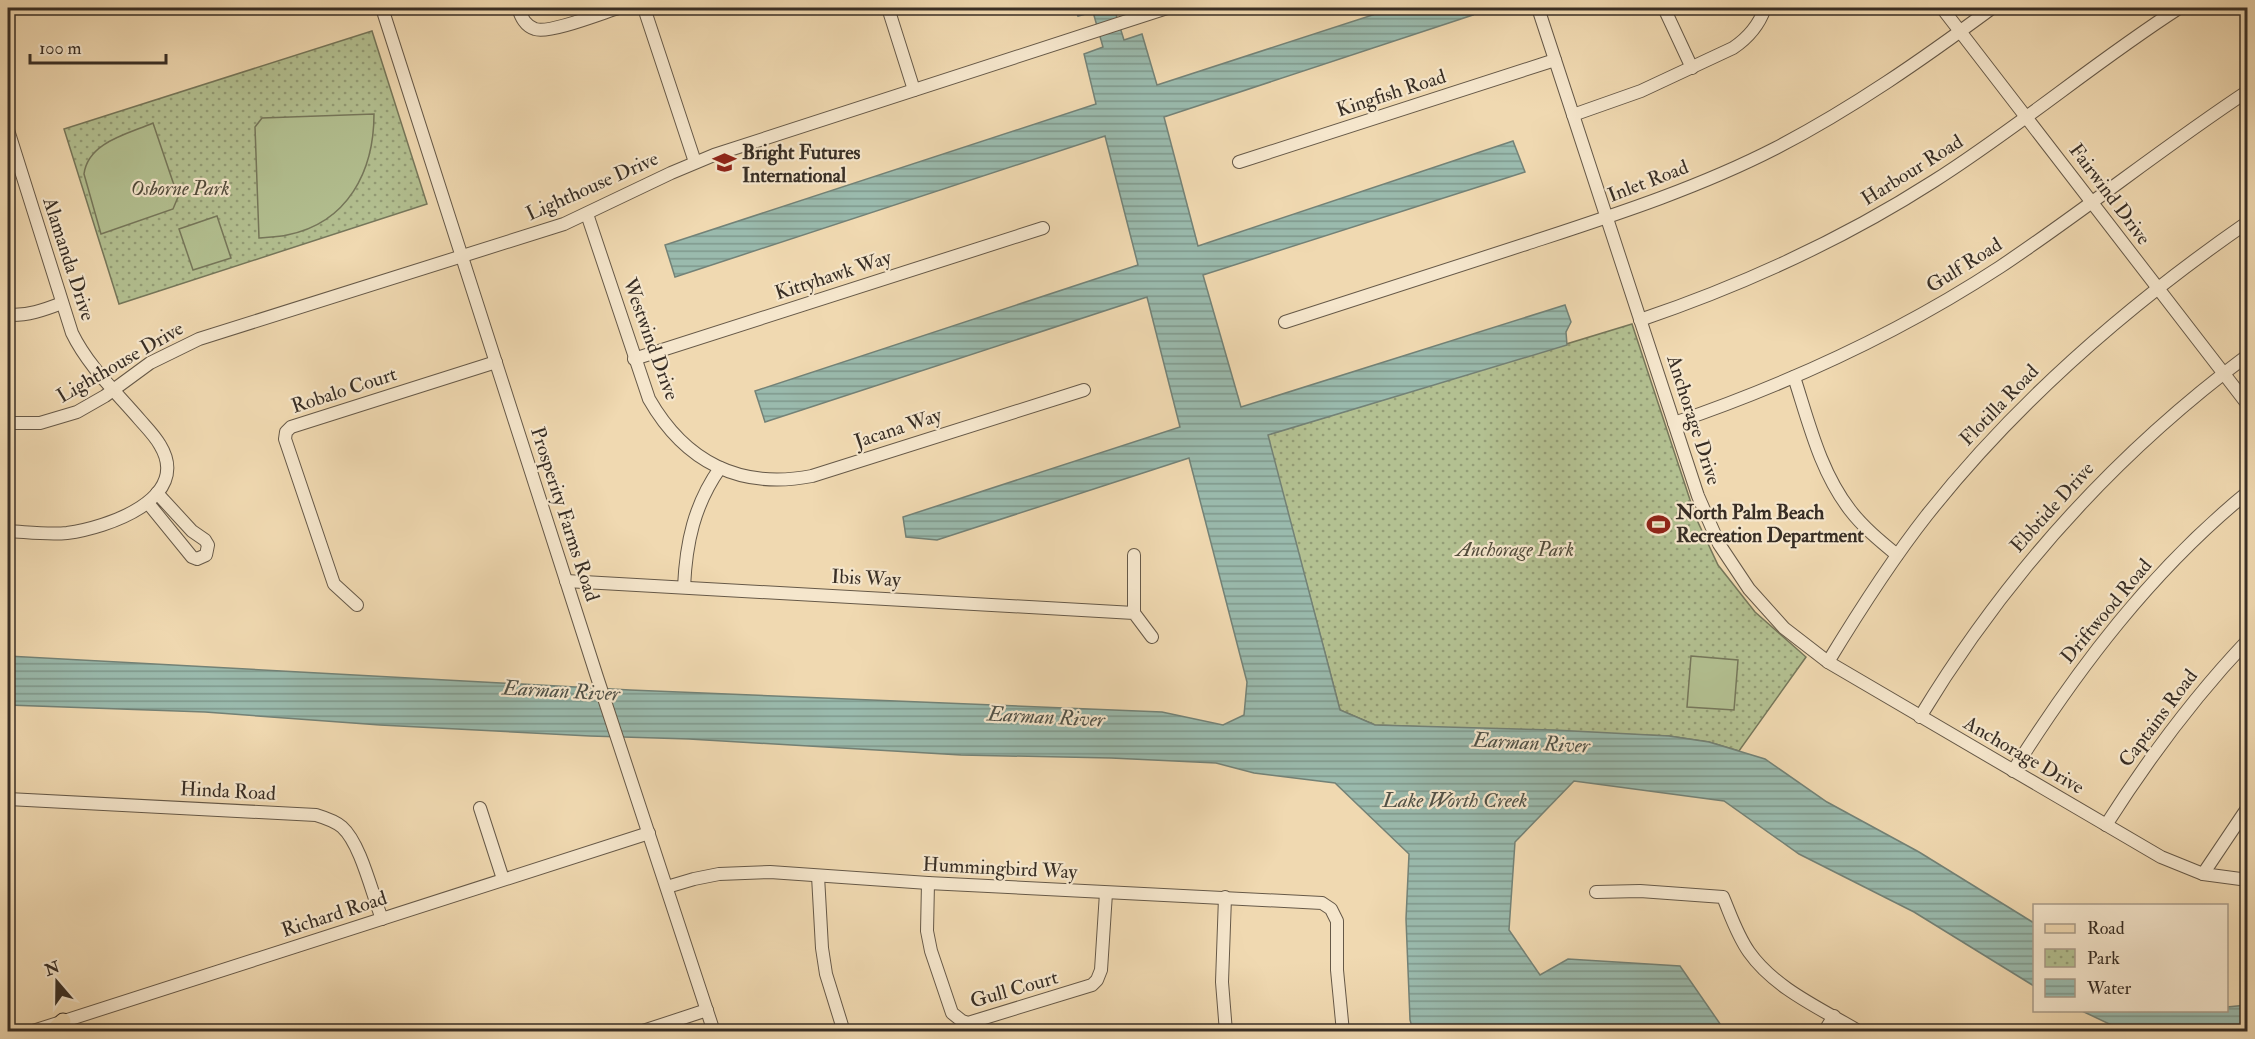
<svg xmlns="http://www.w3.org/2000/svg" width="2255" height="1039" font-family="'IM FELL Double Pica',serif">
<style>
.park{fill:url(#park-dots);stroke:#76775b;stroke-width:1.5}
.garden{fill:#b3c091;stroke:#76775b;stroke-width:1.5}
.water{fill:url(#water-rules);stroke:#738277;stroke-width:1.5}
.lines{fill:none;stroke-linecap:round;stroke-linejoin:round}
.minor-casing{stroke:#665948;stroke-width:14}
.major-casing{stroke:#382e25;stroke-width:17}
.minor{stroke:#f5e6cc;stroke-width:12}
.major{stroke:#f0d9b1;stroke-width:15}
.labels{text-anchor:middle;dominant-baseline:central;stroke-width:4.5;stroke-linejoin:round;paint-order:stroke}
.street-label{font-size:20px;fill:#382e25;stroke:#f5e6cc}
.poi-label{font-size:20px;font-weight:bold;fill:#382e25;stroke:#f5e6cc;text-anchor:start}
.park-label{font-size:20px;font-style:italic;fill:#514b3b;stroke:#f5e6cc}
.water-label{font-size:21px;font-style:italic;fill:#505147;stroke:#f5e6cc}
</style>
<defs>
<pattern id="park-dots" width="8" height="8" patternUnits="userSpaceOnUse" patternTransform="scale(1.5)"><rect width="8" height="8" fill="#b3c091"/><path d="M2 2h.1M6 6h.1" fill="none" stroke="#939c76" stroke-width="1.8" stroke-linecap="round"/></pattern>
<pattern id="water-rules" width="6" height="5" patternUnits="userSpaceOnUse" patternTransform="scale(1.5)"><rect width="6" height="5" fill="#9abaad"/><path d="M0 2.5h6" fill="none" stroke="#7f988d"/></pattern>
</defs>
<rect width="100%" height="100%" fill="#f0d9b1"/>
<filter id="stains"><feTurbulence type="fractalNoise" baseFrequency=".00333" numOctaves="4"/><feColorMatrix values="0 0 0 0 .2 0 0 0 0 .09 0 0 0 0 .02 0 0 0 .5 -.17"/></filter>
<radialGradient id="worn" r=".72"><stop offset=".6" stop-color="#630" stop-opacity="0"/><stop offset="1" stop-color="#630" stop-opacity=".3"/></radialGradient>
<g class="park">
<path d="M372,31l55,173 -308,100 -55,-175z"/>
<path d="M1632,324l64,194 22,47 37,47 51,45 -67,94 -30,-9 -40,-6 -294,-11 -35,-15 -73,-275z"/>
</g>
<g class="garden">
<path d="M374,114c0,57 -26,109 -87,121 -9,2 -19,2 -28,3l-4,-111 7,-9z"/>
<path d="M153,123l25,74 -5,12 -72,25 -17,-60c4,-32 44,-40 69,-51z"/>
<path d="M217,216l14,42 -38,12 -14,-41z"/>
<path d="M1691,656l47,4 -4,50 -47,-3z"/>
</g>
<g class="water">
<path d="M1075,8h39l10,32 18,-6 15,51 237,-77h76l3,7 -309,102 34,129 315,-105 12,31 -322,103 38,132 324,-102 6,17 -5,10 1,13 -299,90 72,275 35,15 179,5 115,6 40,6 56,17 62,43 92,50 115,71v63l-120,-74 -115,-58 -75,-53 -150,-20 -59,61 -6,88 31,45 28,-16 112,7 45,65h-312l-3,-11 -4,-101 3,-65 -74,-71 -81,-10 -38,-10 -105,-5 -150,-3 -272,-16 -99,-3 -210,-11 -175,-13 -197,-7v-49l622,34 532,22 61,13 21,-10 3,-33 -58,-224 -252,82 -31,-3 -3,-20 277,-90 -33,-130 -382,125 -10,-31 383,-126 -33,-129 -430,141 -10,-32 431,-141 -12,-50 19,-7 -10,-35 -15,4z"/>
<path d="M2247,1005v27l-123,-1 -42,-20 144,-1 1,-3z"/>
</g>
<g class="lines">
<defs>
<g id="minor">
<path d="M382,8l215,669 117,355"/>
<path d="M518,8c3,9 7,18 17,21 14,5 67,-16 83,-21"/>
<path d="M644,8l51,154"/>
<path d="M888,8l26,82"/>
<path d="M1538,8l160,488 21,48 30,45 35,39 44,34 333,195 42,17 45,6"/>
<path d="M1664,8l28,60"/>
<path d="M1942,8l306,397"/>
<path d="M1573,115l68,-24 92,-43c15,-10 26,-23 32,-40"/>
<path d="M8,130l64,203c16,33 44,59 68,87 7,8 15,16 20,25 33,54 -54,83 -93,88 -19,2 -40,-1 -59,-2"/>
<path d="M1239,162l316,-102"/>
<path d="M587,214l62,185c36,63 91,91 163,77l272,-86"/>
<path d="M8,315c19,1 36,-5 54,-12"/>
<path d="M1640,320c103,-35 202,-80 294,-139 85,-54 161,-119 245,-173"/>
<path d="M1285,322c81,-26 161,-52 241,-78 85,-28 170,-55 250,-96 77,-40 147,-89 216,-140"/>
<path d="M634,359l409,-131"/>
<path d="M1794,377c15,46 26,94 56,133 13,17 30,31 47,45"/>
<path d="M8,423h32l37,-11 28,-16 45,-33 49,-24 365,-115 107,-51 43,-18 453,-147"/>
<path d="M1674,423c114,-39 225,-90 326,-156 84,-56 163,-120 248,-176"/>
<path d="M148,503l44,54 5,2 9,-4 2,-10 -3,-5 -13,-9 -35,-38"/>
<path d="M566,581l568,32 18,24"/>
<path d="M684,587c2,-44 10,-82 36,-119"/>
<path d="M357,605l-23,-21 -49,-145 1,-7 5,-5 205,-65"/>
<path d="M1134,613v-58"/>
<path d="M1828,662c31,-51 62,-100 99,-147 91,-115 201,-210 321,-293"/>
<path d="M1920,717c86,-142 195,-263 328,-362"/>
<path d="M2013,771c65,-103 139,-201 235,-279"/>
<path d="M8,799l308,16c10,3 19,6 26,12 19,17 30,67 40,92"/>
<path d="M480,808l23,71"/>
<path d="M2106,825c42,-66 88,-128 142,-185"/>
<path d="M2203,874l45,-67"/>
<path d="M818,876l4,72 4,26 18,58"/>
<path d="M928,883l-1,48 4,20 21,62 10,8 6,2 124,-38 5,-5 4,-10 5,-77"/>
<path d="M667,887l27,-8 25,-5 51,-2 158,11 394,20 9,6 6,12v49l6,62"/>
<path d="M1596,892l44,-1 83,6c8,19 14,38 26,55 26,37 73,57 111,80"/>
<path d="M1225,897l-3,85 4,50"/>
<path d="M30,1032l619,-199"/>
<path d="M640,1032l67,-22"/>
<path d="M1824,1032l10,-16"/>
</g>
<path id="major" d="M52,1032l11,-11"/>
</defs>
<use href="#minor" class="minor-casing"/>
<use href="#major" class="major-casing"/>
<use href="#minor" class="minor"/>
<use href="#major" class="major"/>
</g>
<defs>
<symbol id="school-bare" viewBox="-9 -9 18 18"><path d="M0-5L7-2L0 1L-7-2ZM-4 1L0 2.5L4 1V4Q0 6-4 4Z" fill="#8f2418" stroke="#f5e6cc" stroke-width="2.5" paint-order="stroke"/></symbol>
<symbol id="stadium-bare" viewBox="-9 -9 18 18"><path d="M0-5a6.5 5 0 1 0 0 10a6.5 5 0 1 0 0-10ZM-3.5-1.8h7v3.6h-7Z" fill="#8f2418" stroke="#f5e6cc" stroke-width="2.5" paint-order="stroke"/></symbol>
</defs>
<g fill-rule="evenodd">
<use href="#school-bare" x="708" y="146" width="33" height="33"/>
<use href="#stadium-bare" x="1642" y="508" width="33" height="33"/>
</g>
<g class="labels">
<g class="street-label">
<text transform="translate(1391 93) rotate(-18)">Kingfish Road</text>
<text transform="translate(1912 170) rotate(-32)">Harbour Road</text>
<text transform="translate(1648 181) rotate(-21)">Inlet Road</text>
<text transform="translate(592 186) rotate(-24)">Lighthouse Drive</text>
<text transform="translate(2110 194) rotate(53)">Fairwind Drive</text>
<text transform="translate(69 259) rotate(72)">Alamanda Drive</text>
<text transform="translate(1964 265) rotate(-32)">Gulf Road</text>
<text transform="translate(833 275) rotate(-18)">Kittyhawk Way</text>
<text transform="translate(651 339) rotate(70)">Westwind Drive</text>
<text transform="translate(120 362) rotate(-30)">Lighthouse Drive</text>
<text transform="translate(344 390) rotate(-18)">Robalo Court</text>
<text transform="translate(1999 405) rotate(-46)">Flotilla Road</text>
<text transform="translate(1694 420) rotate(72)">Anchorage Drive</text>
<text transform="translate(898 428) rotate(-18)">Jacana Way</text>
<text transform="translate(2052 507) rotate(-48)">Ebbtide Drive</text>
<text transform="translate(565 514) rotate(72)">Prosperity Farms Road</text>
<text transform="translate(866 578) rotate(3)">Ibis Way</text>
<text transform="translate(2106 611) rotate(-50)">Driftwood Road</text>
<text transform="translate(2158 718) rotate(-53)">Captains Road</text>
<text transform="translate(2024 755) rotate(30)">Anchorage Drive</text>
<text transform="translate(228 791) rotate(3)">Hinda Road</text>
<text transform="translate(1000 868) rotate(3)">Hummingbird Way</text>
<text transform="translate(334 914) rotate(-18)">Richard Road</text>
<text transform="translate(1014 989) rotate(-16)">Gull Court</text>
</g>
<g class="poi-label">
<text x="742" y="152">Bright Futures<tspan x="742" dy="23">International</tspan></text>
<text x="1676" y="512">North Palm Beach<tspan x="1676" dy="23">Recreation Department</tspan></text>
</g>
<g class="park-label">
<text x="180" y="188">Osborne Park</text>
<text x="1515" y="549">Anchorage Park</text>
</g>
<g class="water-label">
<text transform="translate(561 691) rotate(3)">Earman River</text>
<text transform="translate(1046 717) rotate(3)">Earman River</text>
<text transform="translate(1531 743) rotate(3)">Earman River</text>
<text x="1455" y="800">Lake Worth Creek</text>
</g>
</g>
<rect width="2255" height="1039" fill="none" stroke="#f0d9b1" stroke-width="30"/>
<rect x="9" y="9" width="2237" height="1021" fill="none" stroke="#382e25" stroke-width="3"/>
<rect x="15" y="15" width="2225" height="1009" fill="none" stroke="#382e25" stroke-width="1.5"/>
<rect x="2033" y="904" width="195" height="108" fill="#f5e6cc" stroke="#a99c89" stroke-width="1.5"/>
<rect x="2045" y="924" width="30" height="9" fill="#f0d9b1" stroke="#a99c89" stroke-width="1.5"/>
<text x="2087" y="934" font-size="18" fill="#382e25">Road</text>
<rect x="2045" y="949" width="30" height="18" fill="url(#park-dots)" stroke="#a99c89" stroke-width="1.5"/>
<text x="2087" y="964" font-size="18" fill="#382e25">Park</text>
<rect x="2045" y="979" width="30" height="18" fill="url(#water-rules)" stroke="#a99c89" stroke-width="1.5"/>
<text x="2087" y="994" font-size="18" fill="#382e25">Water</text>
<g transform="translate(57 982) rotate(340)" stroke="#f5e6cc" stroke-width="4.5" paint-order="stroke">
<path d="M0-4.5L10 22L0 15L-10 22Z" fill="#382e25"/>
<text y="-9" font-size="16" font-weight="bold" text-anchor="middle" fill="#382e25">N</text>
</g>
<path d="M30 54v9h136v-9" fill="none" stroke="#382e25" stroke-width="3"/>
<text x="39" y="54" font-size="18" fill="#382e25" stroke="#f5e6cc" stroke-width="4.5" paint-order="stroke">100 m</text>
<rect width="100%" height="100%" filter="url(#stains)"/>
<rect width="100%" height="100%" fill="url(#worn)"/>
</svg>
